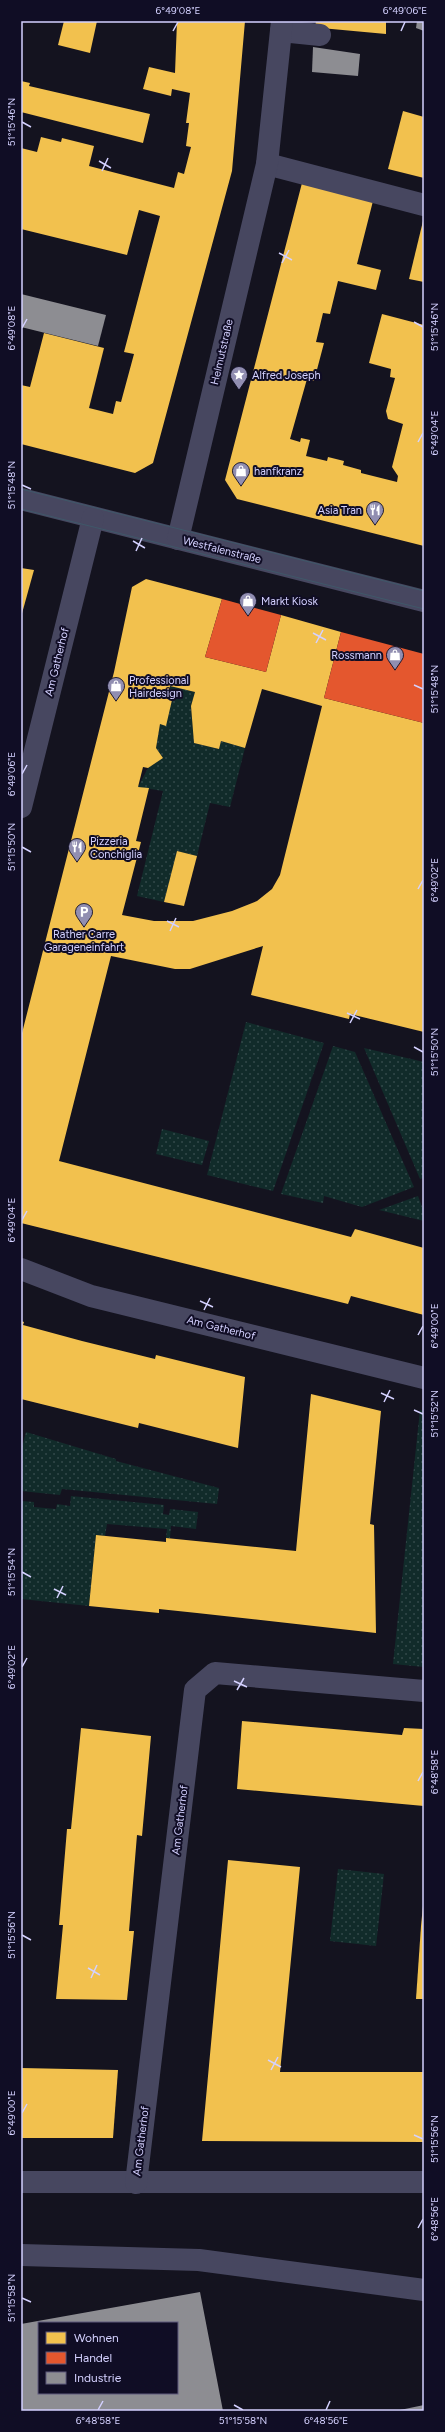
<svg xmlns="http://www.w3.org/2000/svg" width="445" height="2432" font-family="Figtree,sans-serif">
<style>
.green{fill:url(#green-dots)}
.homes{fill:#f2c14e;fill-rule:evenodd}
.shops{fill:#e4572e}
.industry{fill:#8d8d92;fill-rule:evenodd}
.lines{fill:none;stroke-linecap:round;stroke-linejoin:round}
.minor{stroke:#474760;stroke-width:22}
.tram{stroke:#3f5869;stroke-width:1}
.ticks{fill:none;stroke:#d4d1ff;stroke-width:1.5}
.labels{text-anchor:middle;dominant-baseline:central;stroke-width:4;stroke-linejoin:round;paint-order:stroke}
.street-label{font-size:11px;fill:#d4d1ff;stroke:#100d25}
.poi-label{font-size:11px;fill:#d4d1ff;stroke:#100d25;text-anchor:start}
.neatline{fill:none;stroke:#d4d1ff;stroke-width:1.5}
.ticks-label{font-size:10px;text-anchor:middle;fill:#d4d1ff}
</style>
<defs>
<pattern id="green-dots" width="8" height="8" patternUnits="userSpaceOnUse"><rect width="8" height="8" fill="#112b2a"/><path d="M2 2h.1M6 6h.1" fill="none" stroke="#33494a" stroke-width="1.8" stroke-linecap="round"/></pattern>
</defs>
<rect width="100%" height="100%" fill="#14131f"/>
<g class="green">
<path d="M170,686l25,6 -4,14 3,37 25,6 2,-8 24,7 -15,59 -20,-4 -13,53 -20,-5 -13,51 -27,-6 26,-105 -25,-4 10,-19 15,-10 -7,-10 4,-24 5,1 7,-25 -5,-1z"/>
<path d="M246,1022l78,21 -51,148 -66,-16z"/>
<path d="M333,1046l22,6 59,135 -52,20 -38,-11 -1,7 -42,-9z"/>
<path d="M364,1048l60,14v116l-4,1z"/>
<path d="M162,1129l47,12 -7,24 -46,-11z"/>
<path d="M418,1196l6,16v9l-45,-11z"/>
<path d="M420,1410l4,1v256l-31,-3z"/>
<path d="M26,1432l90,27v2l103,27 -2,16 -155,-15 -2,6 -39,-4v-40z"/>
<path d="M71,1496l93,9 -1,9 6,1 1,-6 28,3 -2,17 -25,-3 -1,12h-4l1,-9 -60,-5 -2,12 -9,-1 -7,71 -68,-7v-98l13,1v5l22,2 1,-5 13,2z"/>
<path d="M338,1869l46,5 -8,72 -46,-5z"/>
</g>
<g class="homes">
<path d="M64,21h33l-7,32 -32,-8z"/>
<path d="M177,21h68l-13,150 -79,292 -18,10 -114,-29v-59l9,2 14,-54 60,15 -15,60 24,6 3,-13 5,1 13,-48 -10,-2 36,-136 -21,-6 -12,45 -106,-26v-81l16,4 4,-15 20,5 1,-4 32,8 -5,20 85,22 4,-16 6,2 7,-27 -5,-1 3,-23h-3l4,-30 -18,-4 -1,7 -28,-7 6,-22 26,6z"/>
<path d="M316,21h70v13l-65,-6 -6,-1z"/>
<path d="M21,81l9,2 -1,3 121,28 -7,29 -122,-31z"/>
<path d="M403,111l21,6v61l-36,-9z"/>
<path d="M302,183l71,18 -16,63 24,6 -5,20 -38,-9 -8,33 -7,-1 -7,29 8,1 -10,38 -7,-2 -17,60 10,3 1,-4 9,2 -4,16 21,5 1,-4 16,4 -1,4 18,5v3l36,9 1,-6 -6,-9 11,-43 -15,-5 -2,-8 9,-33 -5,-1 1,-8 -22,-6 13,-49 42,11v221l-187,-47 -12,-19z"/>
<path d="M423,221h1v61l-15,-3z"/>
<path d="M21,568l13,2 -13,47z"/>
<path d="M146,579l76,20 -17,58 61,15 15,-57 60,17 -17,66 100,25v309l-74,-18 -1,5 -98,-24 12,-49 -73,23h-15l-64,-13 -52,205 292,76 4,-8 69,19v67l-73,-19 -3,8 -327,-81v-186l93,-365 18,-85zM170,686l25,6 -4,14 3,37 25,6 2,-8 24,7 17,-59 60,17 -42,169 -8,14 -15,12 -25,10 -39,10h-39l-32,-6 19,-73 -5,-1 13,-53 -11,-1 5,-20 5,1 15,-10 -7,-10 4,-24 6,2 6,-26 -5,-1z"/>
<path d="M177,851l20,5 -13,50 -20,-4z"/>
<path d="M21,1321l3,1 -1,3 59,16 73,18 1,-4 89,22 -7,71 -99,-25 -1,5 -117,-29z"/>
<path d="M311,1394l70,17 -11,113 4,1 2,108 -179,-20 -38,-4v4l-70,-7 7,-71 70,7v-4l130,13z"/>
<path d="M242,1721l160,14 2,-7 20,1v77l-187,-17z"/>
<path d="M81,1728l70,8 -9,100 -5,-1 -8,96h5l-7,69 -71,-1 7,-74h-4l8,-96h4z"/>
<path d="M228,1860l72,7 -20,205h144v70l-222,-1z"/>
<path d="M423,1906l1,93h-8l5,-73z"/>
<path d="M21,2068l97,2 -5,68h-92z"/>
</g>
<g class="shops">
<path d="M222,599l59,16 -15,57 -61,-15z"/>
<path d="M341,632l83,22v69l-100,-25z"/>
</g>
<g class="industry">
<path d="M417,21h7v10l-8,-3z"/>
<path d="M313,47l47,7 -2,22 -46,-4z"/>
<path d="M21,294l85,21 -8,31 -77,-19z"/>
<path d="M200,2292l23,119h-202v-87zM39,2323h138v70h-138z"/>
<path d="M424,2405v6h-24v-1z"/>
</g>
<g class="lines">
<g class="minor">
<path d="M281,31l39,4"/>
<path d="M267,164l157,41"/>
<path d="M21,499l403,102"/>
<path d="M178,539l89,-375 15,-143"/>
<path d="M21,807l72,-289"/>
<path d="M21,1269l70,27 333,82"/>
<path d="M21,2182h403"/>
<path d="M136,2183l59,-493 20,-17 209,18"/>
<path d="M21,2255l178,5 225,30"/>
</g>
<g class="tram">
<path d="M21,489l403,102"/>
<path d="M21,509l403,100"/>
</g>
</g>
<path class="ticks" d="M173,31l5,-9M401,31l4,-9M22,122l9,5M99,161l12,7M102,171l6,-13M279,253l13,7M282,263l7,-13M414,322l9,5M22,328l5,-9M418,442l5,-9M22,485l9,4M133,541l12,7M136,551l6,-13M313,633l13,7M316,643l7,-13M414,685l9,4M22,774l5,-9M22,847l9,5M418,889l5,-9M167,921l12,6M170,931l6,-13M347,1013l13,6M350,1023l7,-13M414,1047l9,5M22,1220l5,-9M200,1301l13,6M204,1310l6,-12M418,1335l5,-9M381,1393l13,6M384,1402l6,-12M414,1410l9,4M22,1572l9,5M54,1589l12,6M57,1598l6,-12M22,1667l5,-9M234,1681l13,6M237,1690l7,-12M418,1781l5,-9M22,1935l9,5M88,1968l12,7M91,1978l6,-13M268,2060l13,7M271,2070l7,-13M22,2113l5,-9M414,2135l9,4M418,2228l5,-9M22,2298l9,4M234,2405l9,5M98,2410l5,-9M326,2410l4,-9"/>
<defs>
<symbol id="sight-pin" viewBox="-11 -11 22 30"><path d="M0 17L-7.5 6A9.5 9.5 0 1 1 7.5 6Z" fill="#918eb1" stroke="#100d25"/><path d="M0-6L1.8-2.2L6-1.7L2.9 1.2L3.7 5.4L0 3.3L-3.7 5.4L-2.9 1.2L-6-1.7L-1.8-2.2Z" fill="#fff"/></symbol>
<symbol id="shop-pin" viewBox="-11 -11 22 30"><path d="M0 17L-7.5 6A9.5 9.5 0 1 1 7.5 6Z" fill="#918eb1" stroke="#100d25"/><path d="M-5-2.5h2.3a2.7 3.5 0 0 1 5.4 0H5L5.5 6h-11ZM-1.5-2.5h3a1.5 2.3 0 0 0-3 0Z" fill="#fff"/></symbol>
<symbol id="restaurant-pin" viewBox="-11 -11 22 30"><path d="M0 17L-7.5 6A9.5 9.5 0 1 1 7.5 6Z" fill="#918eb1" stroke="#100d25"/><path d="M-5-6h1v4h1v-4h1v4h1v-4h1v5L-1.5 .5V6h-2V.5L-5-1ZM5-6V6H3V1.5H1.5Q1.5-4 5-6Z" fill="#fff"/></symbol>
<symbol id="parking-pin" viewBox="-11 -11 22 30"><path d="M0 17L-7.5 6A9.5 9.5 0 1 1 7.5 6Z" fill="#918eb1" stroke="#100d25"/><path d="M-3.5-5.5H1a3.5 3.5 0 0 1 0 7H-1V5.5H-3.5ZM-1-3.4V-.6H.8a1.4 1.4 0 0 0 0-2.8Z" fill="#fff"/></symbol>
</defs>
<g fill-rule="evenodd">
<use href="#sight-pin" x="229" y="365" width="20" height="27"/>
<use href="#shop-pin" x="231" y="461" width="20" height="27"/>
<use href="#restaurant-pin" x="365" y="500" width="20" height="27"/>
<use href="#shop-pin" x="238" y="591" width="20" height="27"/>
<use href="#shop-pin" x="385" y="645" width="20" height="27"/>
<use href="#shop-pin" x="106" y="676" width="20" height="27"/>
<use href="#restaurant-pin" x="67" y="837" width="20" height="27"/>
<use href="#parking-pin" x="74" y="902" width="20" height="27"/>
</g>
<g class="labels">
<g class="street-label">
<text transform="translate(222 352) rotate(-77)">Helmutstraße</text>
<text transform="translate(222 550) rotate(14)">Westfalenstraße</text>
<text transform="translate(57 662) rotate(-76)">Am Gatherhof</text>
<text transform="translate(221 1328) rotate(14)">Am Gatherhof</text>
<text transform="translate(180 1820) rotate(-83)">Am Gatherhof</text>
<text transform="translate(141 2141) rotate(-83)">Am Gatherhof</text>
</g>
<g class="poi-label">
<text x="252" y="375">Alfred Joseph</text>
<text x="254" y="471">hanfkranz</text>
<text x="362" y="510" text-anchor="end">Asia Tran</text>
<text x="261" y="601">Markt Kiosk</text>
<text x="382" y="655" text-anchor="end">Rossmann</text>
<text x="129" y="680">Professional<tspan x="129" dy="13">Hairdesign</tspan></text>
<text x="90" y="841">Pizzeria<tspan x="90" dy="13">Conchiglia</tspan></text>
<text x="84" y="934" text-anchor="middle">Rather Carre<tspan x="84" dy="13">Garageneinfahrt</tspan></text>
</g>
</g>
<rect width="445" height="2432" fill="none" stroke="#100d25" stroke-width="44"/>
<rect x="38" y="2322" width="140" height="72" fill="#100d25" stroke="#5e5b7c"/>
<rect x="46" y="2332" width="20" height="12" fill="#f2c14e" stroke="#5e5b7c"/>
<text x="74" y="2342" font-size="12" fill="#d4d1ff">Wohnen</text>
<rect x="46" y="2352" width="20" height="12" fill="#e4572e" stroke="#5e5b7c"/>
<text x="74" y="2362" font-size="12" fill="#d4d1ff">Handel</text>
<rect x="46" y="2372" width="20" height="12" fill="#8d8d92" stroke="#5e5b7c"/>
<text x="74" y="2382" font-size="12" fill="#d4d1ff">Industrie</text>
<rect x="22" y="22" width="401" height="2388" class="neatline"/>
<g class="ticks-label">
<text x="178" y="14">6°49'08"E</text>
<text x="405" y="14">6°49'06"E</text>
<text transform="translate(11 122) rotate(-90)" y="4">51°15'46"N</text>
<text transform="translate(434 327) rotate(-90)" y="4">51°15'46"N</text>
<text transform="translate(11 328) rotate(-90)" y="4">6°49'08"E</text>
<text transform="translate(434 433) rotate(-90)" y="4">6°49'04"E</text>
<text transform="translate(11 485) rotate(-90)" y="4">51°15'48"N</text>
<text transform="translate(434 689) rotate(-90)" y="4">51°15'48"N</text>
<text transform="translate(11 774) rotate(-90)" y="4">6°49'06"E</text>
<text transform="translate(11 847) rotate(-90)" y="4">51°15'50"N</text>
<text transform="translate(434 880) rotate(-90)" y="4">6°49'02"E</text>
<text transform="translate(434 1052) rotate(-90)" y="4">51°15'50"N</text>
<text transform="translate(11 1220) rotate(-90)" y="4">6°49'04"E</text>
<text transform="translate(434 1326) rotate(-90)" y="4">6°49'00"E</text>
<text transform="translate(434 1414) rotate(-90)" y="4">51°15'52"N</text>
<text transform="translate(11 1572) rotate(-90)" y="4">51°15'54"N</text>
<text transform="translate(11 1667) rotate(-90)" y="4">6°49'02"E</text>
<text transform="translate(434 1772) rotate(-90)" y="4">6°48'58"E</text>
<text transform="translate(11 1935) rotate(-90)" y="4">51°15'56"N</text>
<text transform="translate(11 2113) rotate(-90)" y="4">6°49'00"E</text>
<text transform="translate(434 2139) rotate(-90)" y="4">51°15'56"N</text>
<text transform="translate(434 2219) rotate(-90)" y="4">6°48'56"E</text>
<text transform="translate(11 2298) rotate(-90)" y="4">51°15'58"N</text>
<text x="98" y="2424">6°48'58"E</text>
<text x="243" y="2424">51°15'58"N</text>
<text x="326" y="2424">6°48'56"E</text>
</g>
</svg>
